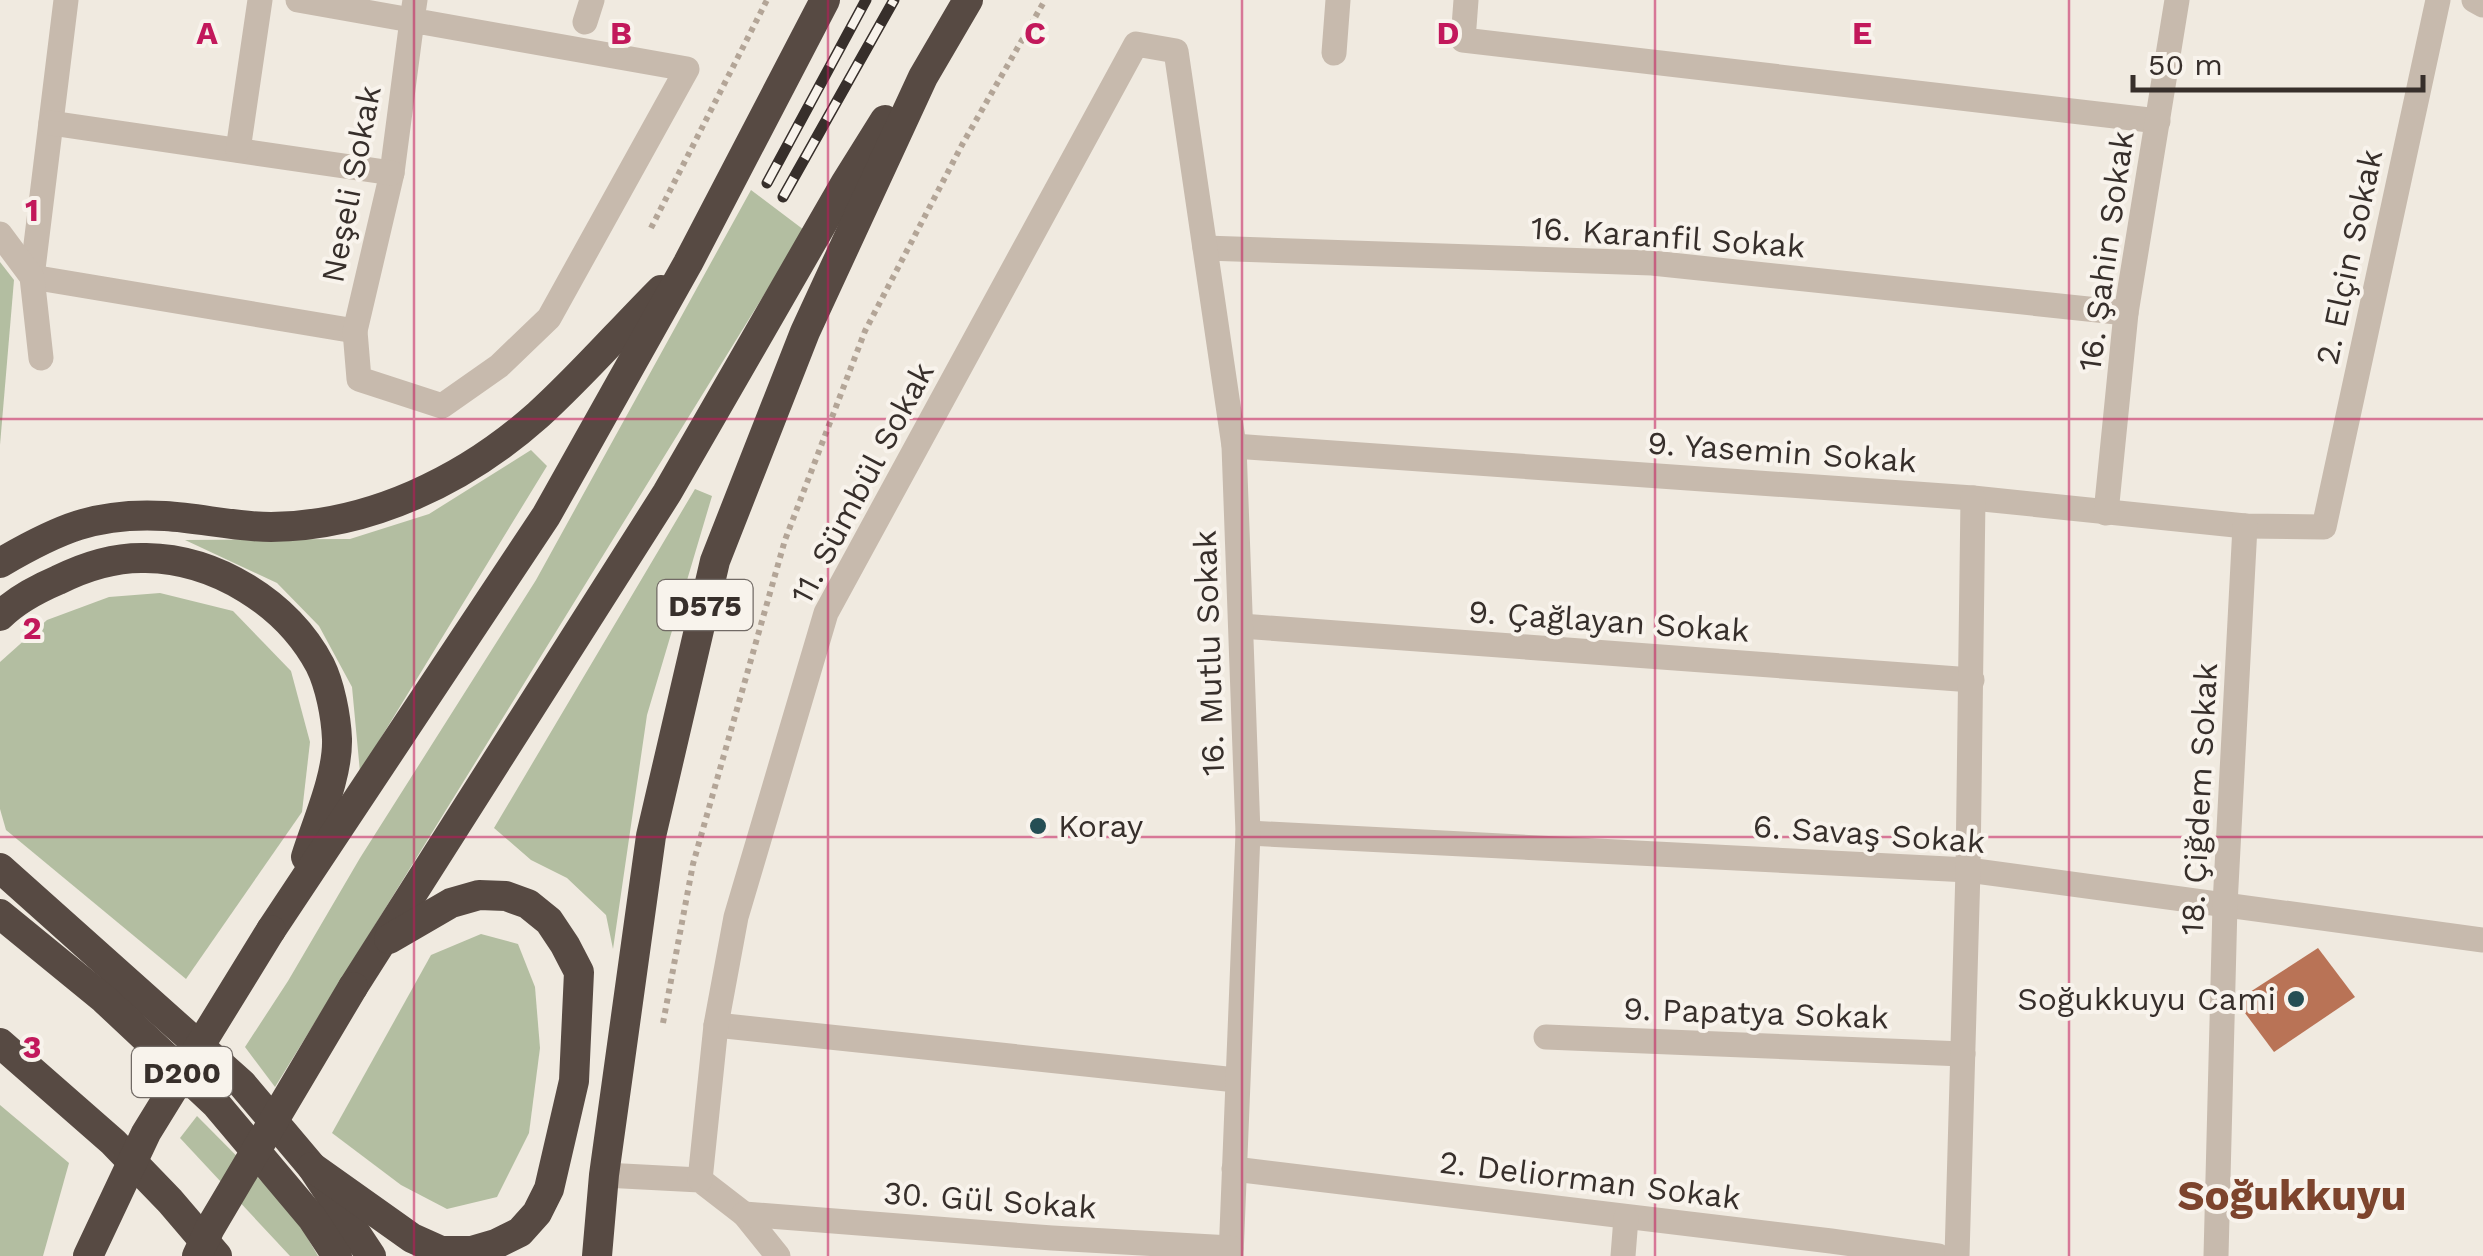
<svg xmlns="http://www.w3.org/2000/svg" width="2483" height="1256" font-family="'Work Sans',sans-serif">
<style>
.grass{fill:#b3bea1}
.building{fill:#b97356}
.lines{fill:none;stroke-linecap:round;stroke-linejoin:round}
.path{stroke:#b3a597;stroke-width:6;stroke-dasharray:5 5;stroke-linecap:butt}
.street{stroke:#c7baad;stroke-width:25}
.highway{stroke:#574a43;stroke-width:30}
.rail-casing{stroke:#372f2b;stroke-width:11}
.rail{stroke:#f8f3ec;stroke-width:8;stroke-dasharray:22;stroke-linecap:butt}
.highway-bridge{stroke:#574a43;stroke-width:30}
.grid{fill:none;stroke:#c2185b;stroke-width:2.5;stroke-opacity:0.55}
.poi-dot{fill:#254e54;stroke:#f8f3ec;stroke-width:4}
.labels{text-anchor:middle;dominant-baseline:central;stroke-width:8;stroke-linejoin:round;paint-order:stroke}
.shield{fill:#f8f3ec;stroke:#716a65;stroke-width:2.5}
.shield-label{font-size:30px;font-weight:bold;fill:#372f2b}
.street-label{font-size:32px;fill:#372f2b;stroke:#f8f3ec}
.poi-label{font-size:32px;fill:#372f2b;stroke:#f8f3ec;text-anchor:start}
.district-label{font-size:42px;font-weight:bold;fill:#7d442d;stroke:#f8f3ec}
.grid-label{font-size:32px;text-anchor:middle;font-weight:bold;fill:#c2185b;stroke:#f8f3ec;stroke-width:8;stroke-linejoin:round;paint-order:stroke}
</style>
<rect width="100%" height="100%" fill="#f0eae0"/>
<g class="grass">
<path d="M751,190l53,40 -529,857 -30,-40 43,-66 72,-123 176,-278z"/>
<path d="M0,262l14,18 -14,165z"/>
<path d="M531,450l16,16 -187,306 -8,-85 -33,-61 -42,-43 -92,-43 165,-1 79,-25z"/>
<path d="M695,489l17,7 -65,219 -34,234 -7,-34 -39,-37 -36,-18 -37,-32z"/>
<path d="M160,593l73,18 58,60 19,71 -8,70 -116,167 -180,-149 -6,-21v-147l47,-42 62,-23z"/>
<path d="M481,934l37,10 17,43 5,61 -11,85 -32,64 -50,12 -46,-24 -69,-52 99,-178z"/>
<path d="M0,1105l69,58 -26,93h-43z"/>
<path d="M197,1116l96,97 25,43h-28l-110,-118z"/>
</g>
<path class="building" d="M2318,948l37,49 -81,55 -38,-51z"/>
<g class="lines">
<g class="path">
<path d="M651,228l116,-228"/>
<path d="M663,1023l30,-159 92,-324 80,-209 98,-188 82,-143"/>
</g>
<g class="street">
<path d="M66,0l-34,277 323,54"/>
<path d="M298,0l389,69 -138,249 -50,48 -57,40 -83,-27 -4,-48 37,-158 20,-153 3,-20"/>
<path d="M1466,0l-3,40 695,81"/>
<path d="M2474,0l9,5"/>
<path d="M585,22l7,-22"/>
<path d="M1334,53l4,-53"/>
<path d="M51,123l341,50"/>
<path d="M238,150l22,-150"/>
<path d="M0,234l32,43 9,81"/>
<path d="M1205,248l447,15 474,50"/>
<path d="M1234,446l739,52 272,28 79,1 114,-527"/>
<path d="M2106,513l20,-200 51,-313"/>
<path d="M1241,626l731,54"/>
<path d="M1248,833l720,37 515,70"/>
<path d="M716,1025l520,55"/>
<path d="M1546,1037l417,17"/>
<path d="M1234,1169l597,72 107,15"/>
<path d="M604,1175l96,5 44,34 34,42"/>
<path d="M700,1180l16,-155 20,-108 90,-304 310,-569 40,7 58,395 14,387 -17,423"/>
<path d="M744,1214l308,24 179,10"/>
<path d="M1623,1256l3,-38"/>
<path d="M1957,1256l11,-386 5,-372"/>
<path d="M2216,1256l9,-351 20,-379"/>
</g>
<g class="highway">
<path d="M0,563c58,-34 96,-51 165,-47 35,2 70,11 106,11 99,-1 194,-47 267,-112 43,-39 82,-84 123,-125"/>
<path d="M0,616c16,-16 37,-27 58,-36 26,-13 58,-23 88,-22 70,1 141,45 174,107 10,20 16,51 17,74 1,37 -20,83 -31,118"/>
<path d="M0,868l242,216 70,83 59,89"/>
<path d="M0,914l104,85 112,105 96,114 25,38"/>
<path d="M271,930l275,-414 142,-253 137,-263"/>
<path d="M353,987l314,-494 178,-309 40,-64"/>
<path d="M0,1043l113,99 57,59 47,55"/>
<path d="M312,1167l100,71 29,13h31l24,-7 24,-12 17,-19 12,-24 25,-108 5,-109 -14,-27 -16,-24 -21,-17 -22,-8 -27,-1 -28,8 -62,36"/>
<path d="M597,1256l7,-81 47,-339 64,-275 90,-229 118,-255 45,-77"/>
</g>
<defs>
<g id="rail">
<path d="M767,183l99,-183"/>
<path d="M783,197l111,-197"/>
</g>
</defs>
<use href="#rail" class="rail-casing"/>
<use href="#rail" class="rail"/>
<g class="highway-bridge">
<path d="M88,1256l58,-123 125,-203"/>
<path d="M197,1256l13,-28 143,-241"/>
</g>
</g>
<path class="grid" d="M414,0v1256M828,0v1256M1242,0v1256M1655,0v1256M2069,0v1256M0,419h2483M0,837h2483"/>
<g class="poi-dot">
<circle cx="1038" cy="826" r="10"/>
<circle cx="2296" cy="999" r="10"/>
</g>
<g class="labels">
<g class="shield">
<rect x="657.5" y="580" width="95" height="50" rx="8"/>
<rect x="132" y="1047" width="100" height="50" rx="8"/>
</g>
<g class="shield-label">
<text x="705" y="605">D575</text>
<text x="182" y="1072">D200</text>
</g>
<g class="street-label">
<text transform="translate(351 184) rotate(-79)">Neşeli Sokak</text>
<text transform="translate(1668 237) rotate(4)">16. Karanfil Sokak</text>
<text transform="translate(2106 251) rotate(-82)">16. Şahin Sokak</text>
<text transform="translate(2349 257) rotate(-78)">2. Elçin Sokak</text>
<text transform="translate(1782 452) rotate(4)">9. Yasemin Sokak</text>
<text transform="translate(862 483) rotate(-62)">11. Sümbül Sokak</text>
<text transform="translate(1609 621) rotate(4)">9. Çağlayan Sokak</text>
<text transform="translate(1209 653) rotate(-92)">16. Mutlu Sokak</text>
<text transform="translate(2199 799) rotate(-87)">18. Çiğdem Sokak</text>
<text transform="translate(1869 834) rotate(4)">6. Savaş Sokak</text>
<text transform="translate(1756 1013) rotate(2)">9. Papatya Sokak</text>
<text transform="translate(1590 1180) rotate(7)">2. Deliorman Sokak</text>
<text transform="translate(990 1200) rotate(4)">30. Gül Sokak</text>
</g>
<g class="poi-label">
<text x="1058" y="826">Koray</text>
<text x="2276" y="999" text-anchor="end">Soğukkuyu Cami</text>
</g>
<g class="district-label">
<text x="2292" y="1195">Soğukkuyu</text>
</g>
</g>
<g class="grid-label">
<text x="207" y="44">A</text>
<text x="621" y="44">B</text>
<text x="1035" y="44">C</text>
<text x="1448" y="44">D</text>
<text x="1862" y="44">E</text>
<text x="32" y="221">1</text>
<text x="32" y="639">2</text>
<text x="32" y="1058">3</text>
</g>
<path d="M2133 75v15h290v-15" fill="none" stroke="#372f2b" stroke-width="5"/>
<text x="2148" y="75" font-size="30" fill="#372f2b" stroke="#f8f3ec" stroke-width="8" paint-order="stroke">50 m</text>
</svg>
